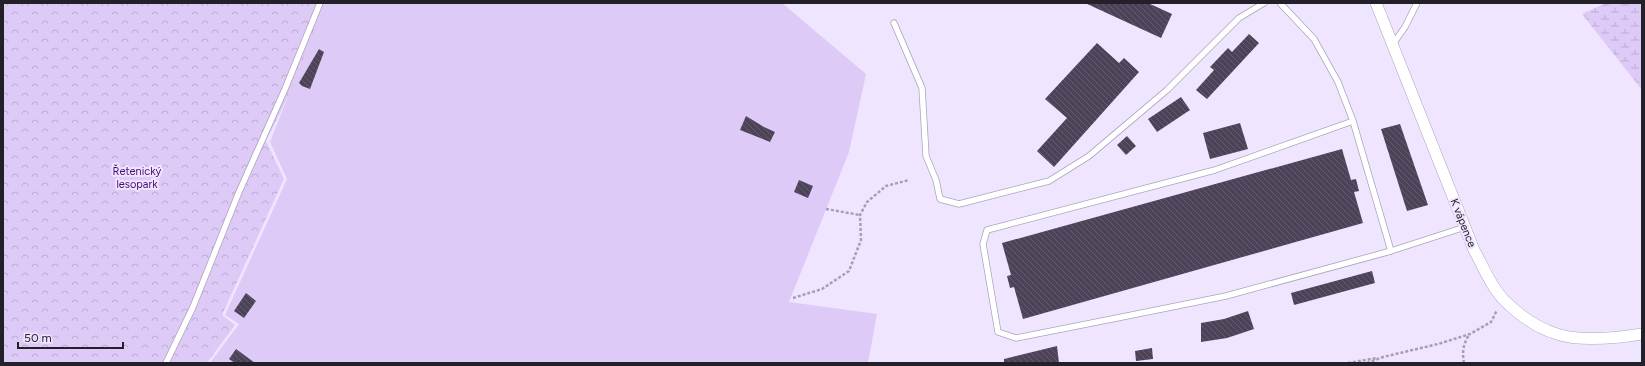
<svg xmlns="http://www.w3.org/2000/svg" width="1645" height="366" font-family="Figtree,sans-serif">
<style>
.forest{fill:url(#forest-crowns)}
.wetland{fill:url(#wetland-marsh)}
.garden{fill:#ddcaf7}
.building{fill:url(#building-back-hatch)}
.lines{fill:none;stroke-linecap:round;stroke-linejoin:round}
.service-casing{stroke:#ada4bc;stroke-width:7}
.minor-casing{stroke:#ada4bc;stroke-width:12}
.path{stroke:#a69eb2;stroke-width:2.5;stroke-dasharray:3 2;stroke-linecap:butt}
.service{stroke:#fff;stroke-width:5.5}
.minor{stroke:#fff;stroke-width:11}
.labels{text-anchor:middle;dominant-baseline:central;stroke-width:4;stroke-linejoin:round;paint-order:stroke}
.park-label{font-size:11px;fill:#480c74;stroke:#efe5ff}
.street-label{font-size:11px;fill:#232029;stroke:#efe5ff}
</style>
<defs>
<pattern id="forest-crowns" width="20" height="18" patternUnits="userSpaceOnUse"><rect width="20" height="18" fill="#ddcaf7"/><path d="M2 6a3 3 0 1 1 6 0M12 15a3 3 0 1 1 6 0" fill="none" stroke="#bdadd4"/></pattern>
<pattern id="wetland-marsh" width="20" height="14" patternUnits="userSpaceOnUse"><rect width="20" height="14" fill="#ddcaf7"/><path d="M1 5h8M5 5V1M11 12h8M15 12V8" fill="none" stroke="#bdadd4"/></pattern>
<pattern id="building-back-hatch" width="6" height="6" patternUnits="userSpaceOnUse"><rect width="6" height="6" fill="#4c4358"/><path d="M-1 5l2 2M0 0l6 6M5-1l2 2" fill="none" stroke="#635b6d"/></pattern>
</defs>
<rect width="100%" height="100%" fill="#efe5ff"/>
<path class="forest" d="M3,3h324l-35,86 -26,52 18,38 -62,136 13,10 -28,38h-204z"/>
<path class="wetland" d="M1606,3h36v87l-60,-76z"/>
<path class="garden" d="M325,3h457l84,71 -17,78 -60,150 88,12 -9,49h-658l29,-39 -14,-9 62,-136 -17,-37z"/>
<g class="building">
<path d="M1085,3h63l24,11 -11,24z"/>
<path d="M1249,34l10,9 -52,56 -11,-9 18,-20 -4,-3 18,-19 4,4z"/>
<path d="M1097,43l22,20 5,-5 15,14 -85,95 -17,-16 30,-33 -22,-19z"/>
<path d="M319,49l5,3 -14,37 -8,-3 -3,-3z"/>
<path d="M1181,97l9,13 -33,22 -9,-13z"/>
<path d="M746,116l18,11 11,5 -5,10 -30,-12z"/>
<path d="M1240,123l8,26 -38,10 -7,-26z"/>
<path d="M1400,124l28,81 -21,6 -26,-82z"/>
<path d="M1127,136l9,10 -10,9 -9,-10z"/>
<path d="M1342,149l9,31 5,-1 3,12 -5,1 9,31 -340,96 -9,-32 -4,1 -3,-12 4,-1 -9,-32z"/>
<path d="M799,180l14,6 -5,12 -14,-6z"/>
<path d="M1372,271l3,12 -81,22 -3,-12z"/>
<path d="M246,293l10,8 -12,17 -10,-7z"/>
<path d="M1248,311l6,18 -27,9 -26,4v-19l23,-4z"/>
<path d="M1057,346l2,17h-55v-4z"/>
<path d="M1152,348l1,11 -17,2 -1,-10z"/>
<path d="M236,349l19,14h-20l-6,-4z"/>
</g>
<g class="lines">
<defs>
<g id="service">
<path d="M1280,3l34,36 24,43 15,39 38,130 -165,45 -109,22 -101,20 -18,-6 -15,-88 4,-14 228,-60 138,-49"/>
<path d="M894,23l28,65 4,68 10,24 4,19 19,5 90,-23 40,-25 78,-66 72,-72 25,-15"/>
<path d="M1393,44l12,-17 12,-24"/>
<path d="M1391,251l74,-24"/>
<path d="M166,363l27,-56 46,-115 46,-103 35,-86"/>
</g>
<path id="minor" d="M1376,3l98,247c9,16 17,37 30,50 14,14 33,28 53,34 24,8 60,4 85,0"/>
</defs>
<use href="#service" class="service-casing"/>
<use href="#minor" class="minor-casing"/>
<g class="path">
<path d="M826,209l34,6"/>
<path d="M793,298l29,-9 27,-18 12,-31 -1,-25 7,-13 19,-16 23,-6"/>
<path d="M1348,363l29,-5"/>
<path d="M1367,363l16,-6 55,-13 32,-10 21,-12 6,-12"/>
<path d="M1464,363c-2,-10 -1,-19 5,-28"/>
</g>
<use href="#service" class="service"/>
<use href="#minor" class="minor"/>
</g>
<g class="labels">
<g class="park-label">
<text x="137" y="171">Řetenický<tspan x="137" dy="13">lesopark</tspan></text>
</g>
<g class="street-label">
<text transform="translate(1463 223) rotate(68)">K vápence</text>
</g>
</g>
<rect width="1645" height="366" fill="none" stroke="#232029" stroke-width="8"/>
<path d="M18 342v6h105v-6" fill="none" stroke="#232029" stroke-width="2"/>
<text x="24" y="342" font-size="12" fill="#232029" stroke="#efe5ff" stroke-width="3" paint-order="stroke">50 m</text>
</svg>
